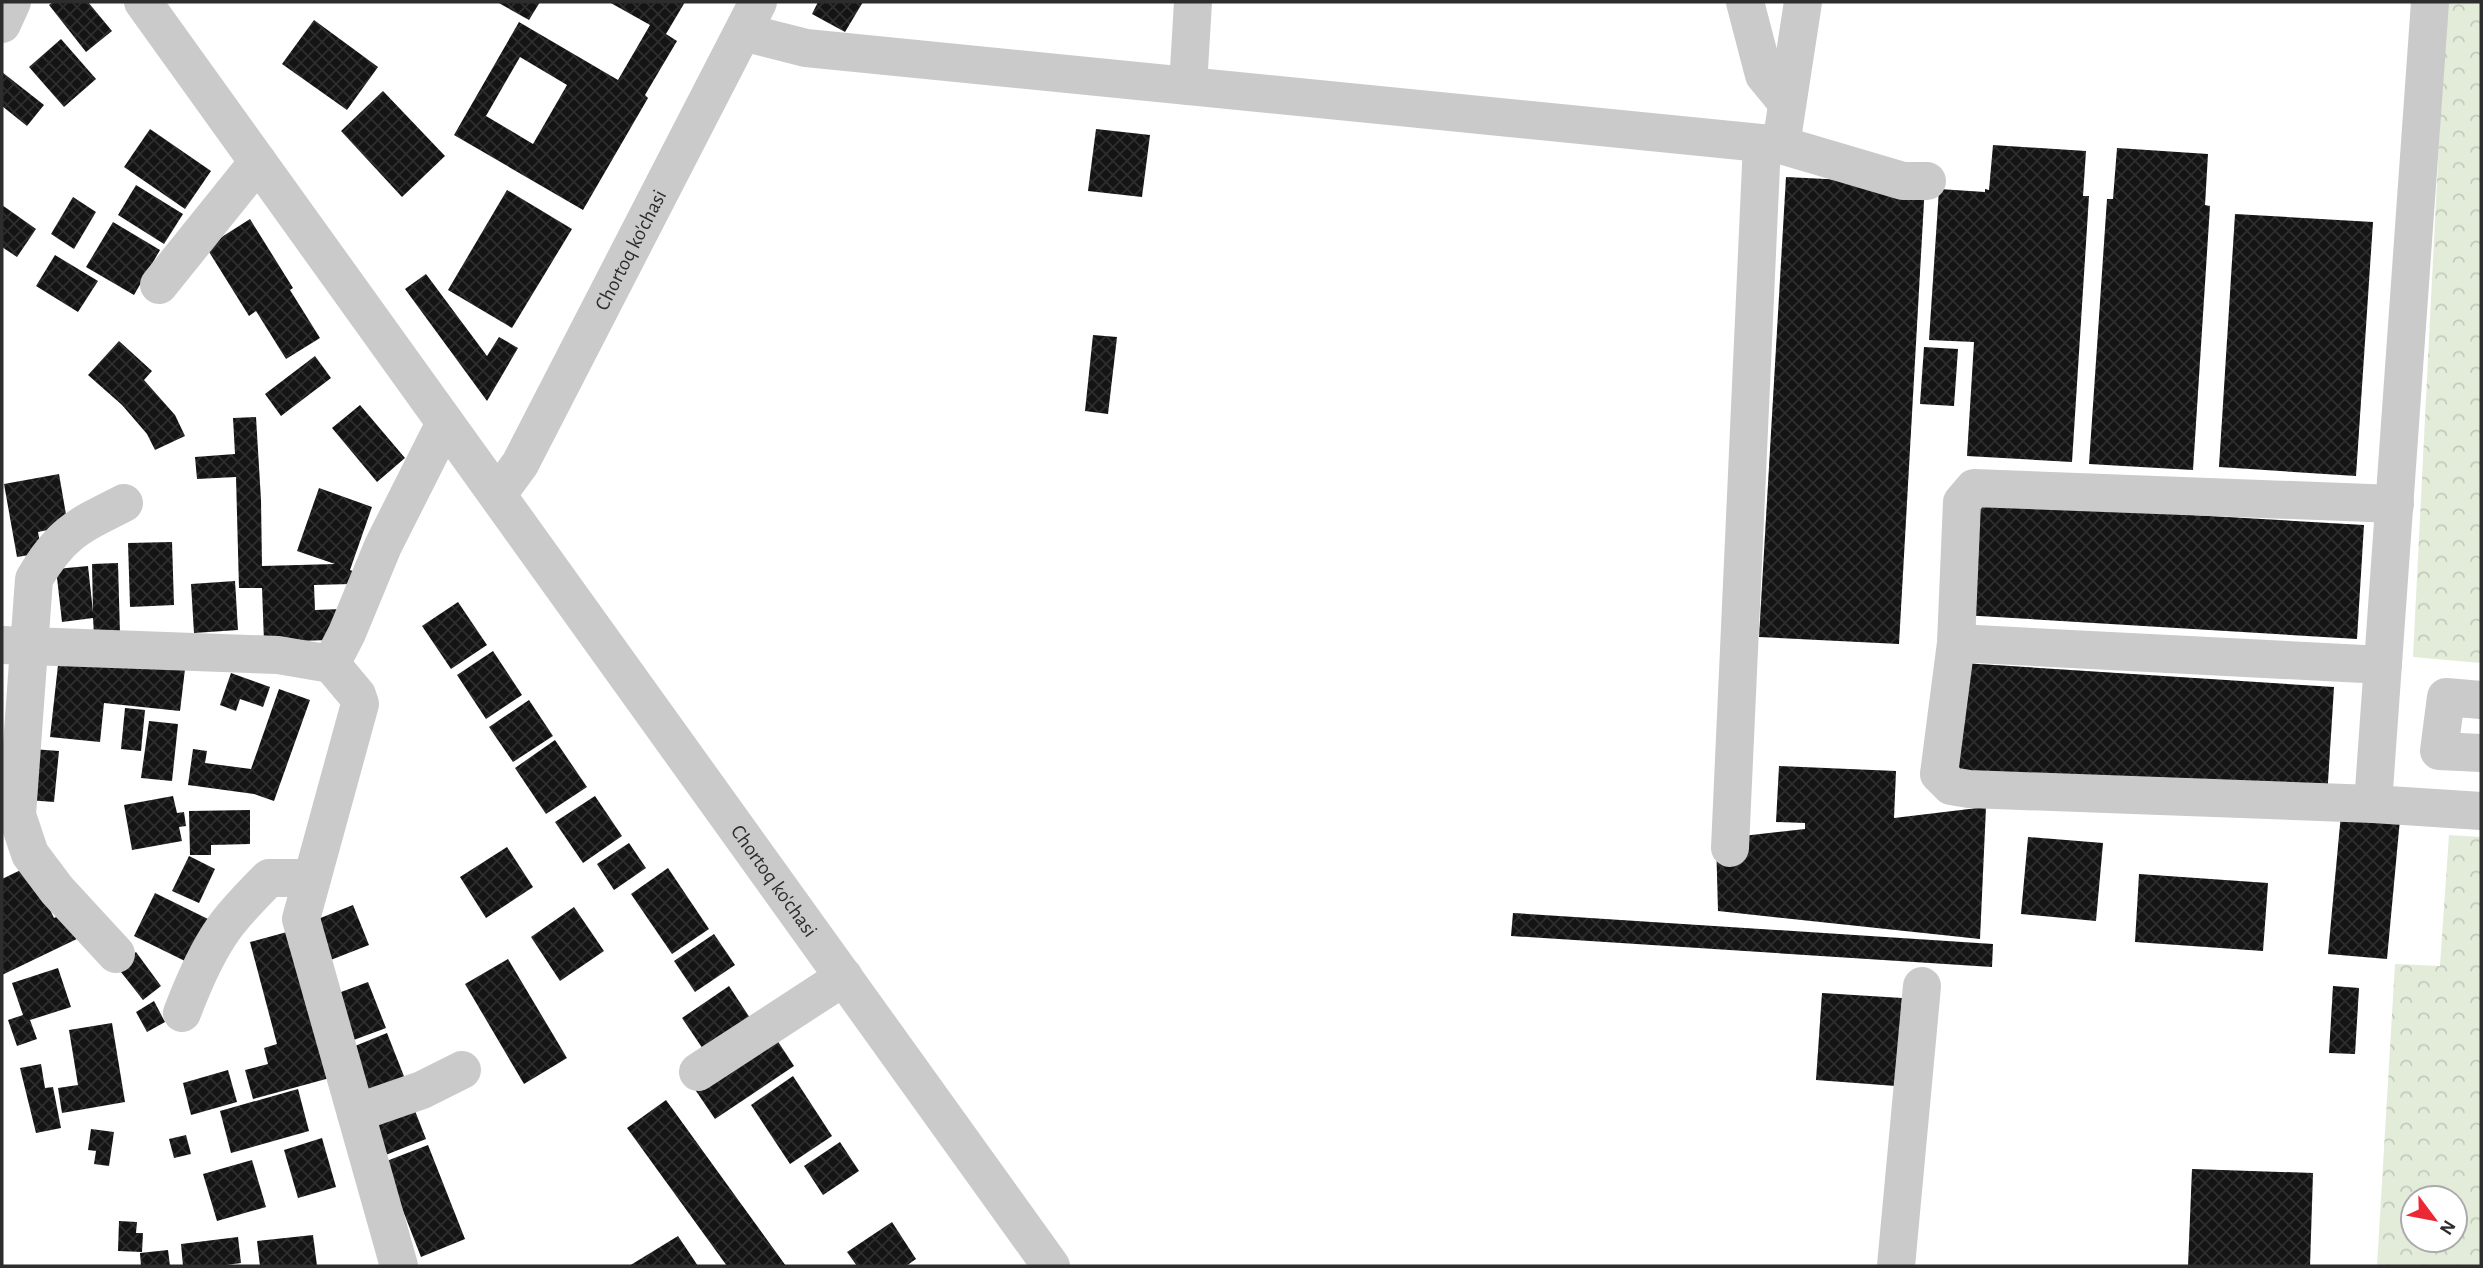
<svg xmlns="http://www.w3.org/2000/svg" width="2483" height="1268" font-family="'Alegreya Sans',sans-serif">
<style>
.forest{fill:url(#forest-crowns);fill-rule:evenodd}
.building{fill:url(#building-cross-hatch);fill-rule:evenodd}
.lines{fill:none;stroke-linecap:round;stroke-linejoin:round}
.minor{stroke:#cacaca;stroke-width:38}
.labels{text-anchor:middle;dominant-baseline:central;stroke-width:7;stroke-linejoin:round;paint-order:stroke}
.street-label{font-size:21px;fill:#2d2d2d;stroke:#fff}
</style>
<defs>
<pattern id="forest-crowns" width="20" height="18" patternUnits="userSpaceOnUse" patternTransform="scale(1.75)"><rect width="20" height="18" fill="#e3ebd9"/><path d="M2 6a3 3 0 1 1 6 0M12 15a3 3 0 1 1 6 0" fill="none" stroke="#c3cabb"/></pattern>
<pattern id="building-cross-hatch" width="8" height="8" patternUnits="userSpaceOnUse" patternTransform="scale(1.75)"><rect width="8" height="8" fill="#141414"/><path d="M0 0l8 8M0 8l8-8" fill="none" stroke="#2e2e2e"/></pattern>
</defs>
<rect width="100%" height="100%" fill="#fff"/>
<g class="forest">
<path d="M2446,2h35v661l-68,-6z"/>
<path d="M2449,835l32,2v429h-104l18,-302 45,2zM2413,1198h42v42h-42z"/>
</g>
<g class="building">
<path d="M53,2h35l24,29 -26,21 -37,-47z"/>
<path d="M497,2h43l-11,18z"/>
<path d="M609,2h76l-19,32 11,7 -32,54 3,3 -65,112 -129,-75 65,-113 99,58 32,-55zM520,57l47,28 -34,59 -47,-28z"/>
<path d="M818,2h45l-18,30 -33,-18z"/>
<path d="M314,20l64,47 -31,43 -65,-46z"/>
<path d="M61,39l35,40 -32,28 -35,-40z"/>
<path d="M2,72l42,33 -17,21 -25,-20z"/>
<path d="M383,91l62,65 -43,41 -61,-66z"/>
<path d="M150,129l61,42 -26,38 -61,-42z"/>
<path d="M1096,129l54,6 -8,62 -54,-6z"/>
<path d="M1993,145l93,6 -3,45h6l-17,266 -105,-6 7,-114 -45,-2 10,-151 46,3v-3l4,1z"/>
<path d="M2117,148l91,6 -3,51 5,1 -17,264 -104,-6 18,-265h6z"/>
<path d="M1786,177l139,7 -26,460 -140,-7z"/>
<path d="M136,185l47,29 -19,30 -46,-29z"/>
<path d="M507,190l65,39 -60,99 -64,-38z"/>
<path d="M73,197l23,15 -22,37 -23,-15z"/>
<path d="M2,205l34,24 -19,28 -15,-10z"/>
<path d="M2235,214l138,8 -17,254 -137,-9z"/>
<path d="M250,219l43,69 -3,2 30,48 -34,21 -30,-48 -7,5 -43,-69z"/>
<path d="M113,222l47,28 -26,45 -48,-28z"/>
<path d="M55,255l43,26 -20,31 -42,-26z"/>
<path d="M426,274l61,82 12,-19 19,11 -31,53 -82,-112z"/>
<path d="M1093,335l24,2 -9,77 -23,-3z"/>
<path d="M119,341l33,30 -8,9 31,35 10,21 -30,14 -8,-16 -25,-29 -34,-30z"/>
<path d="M1924,347l34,2 -4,57 -34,-2z"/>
<path d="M315,356l16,22 -50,38 -16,-22z"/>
<path d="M360,405l45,53 -28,24 -45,-54z"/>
<path d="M256,417l5,83 1,66 73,-2 -38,-13 22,-63 53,19 -22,63 5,2 -4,12 -37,1 1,25 27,-1 -12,31 -66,2 -2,-54h-23l-3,-111 -39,2 -2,-22 40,-3 -2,-36z"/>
<path d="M59,474l9,52 -30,6 4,21 -25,4 -13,-73z"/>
<path d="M1969,502l395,23 -7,114 -395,-24z"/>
<path d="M172,542l2,63 -44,2 -2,-64z"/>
<path d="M118,563l2,71 -26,1 -1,-17 -31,4 -6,-53 32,-3 5,46 -1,-48z"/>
<path d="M235,581l3,49 -44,3 -3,-49z"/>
<path d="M458,602l29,43 -36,24 -29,-43z"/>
<path d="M493,651l29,44 -36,24 -29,-44z"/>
<path d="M59,656l126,13 -5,42 -76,-8 -4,39 -50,-5z"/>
<path d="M1963,663l371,24 -7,111 -372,-24z"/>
<path d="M231,673l39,14 -7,20 -23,-8 -4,12 -16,-6z"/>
<path d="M279,689l31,11 -36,101 -20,-7 -66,-9 5,-36 14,2 -2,12 46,6z"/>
<path d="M529,700l24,36 -40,26 -24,-35z"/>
<path d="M125,708l20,2 -4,41 -20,-2z"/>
<path d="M149,721l29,3 -6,57 -31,-3z"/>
<path d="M555,740l32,47 -41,27 -31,-46z"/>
<path d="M32,749l27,2 -5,51 -27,-2z"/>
<path d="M1779,766l117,5 -2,47 92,-11 -6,132 -262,-28 -2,-72 89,-10v-6l-29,-1z"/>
<path d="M173,796l4,17 7,-1 2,14 -7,1 3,14 -50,9 -8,-45z"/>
<path d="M595,796l27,40 -39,27 -28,-41z"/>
<path d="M250,810v34l-39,1v10h-21l-1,-44z"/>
<path d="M2341,814l59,5 -13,140 -59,-5z"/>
<path d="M2028,837l75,6 -7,78 -75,-7z"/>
<path d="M629,843l17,25 -32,22 -17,-26z"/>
<path d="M507,847l26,40 -47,31 -26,-41z"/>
<path d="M189,856l26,13 -16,34 -27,-12z"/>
<path d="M29,866l25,52 17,-8 12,26 -81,39v-96z"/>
<path d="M668,868l41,61 -37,25 -41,-60z"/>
<path d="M2139,874l129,9 -5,68 -128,-9z"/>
<path d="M155,893l53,26 -21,43 -53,-26z"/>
<path d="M353,905l16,40 -41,16 -15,-40z"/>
<path d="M574,907l30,44 -44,30 -29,-44z"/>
<path d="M1513,913l480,31 -1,23 -481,-31z"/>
<path d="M298,929l39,147 -84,23 -8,-29 23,-6 -4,-16 13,-4 -27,-102z"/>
<path d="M714,934l21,31 -40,27 -21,-31z"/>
<path d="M136,952l25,34 -18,14 -26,-33z"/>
<path d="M508,959l59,99 -43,26 -59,-100z"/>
<path d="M58,968l13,39 -41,13 7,19 -20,7 -9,-26 15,-5 -11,-32z"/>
<path d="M368,982l18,46 -35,13 -18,-46z"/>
<path d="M729,986l23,35 -47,31 -23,-34z"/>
<path d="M2333,986l26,2 -4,66 -26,-1z"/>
<path d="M1822,993l80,5 -6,88 -80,-6z"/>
<path d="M154,1001l11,21 -18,10 -11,-20z"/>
<path d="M112,1023l13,79 -63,11 -4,-25 20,-3 -9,-55z"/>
<path d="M387,1033l22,56 -37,14 -22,-55z"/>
<path d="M773,1034l21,32 -79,53 -21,-31z"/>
<path d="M41,1064l4,24 8,-1 8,41 -25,5 -16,-65z"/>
<path d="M228,1070l9,32 -46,13 -8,-32z"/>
<path d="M793,1076l39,60 -42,28 -39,-59z"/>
<path d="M298,1089l11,42 -78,22 -11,-42z"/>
<path d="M410,1098l16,41 -43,17 -16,-41z"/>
<path d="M666,1100l73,101 47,65h-59l-100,-138z"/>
<path d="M91,1129l23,3 -5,34 -15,-2 2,-13 -8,-1z"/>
<path d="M186,1135l5,19 -17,4 -5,-19z"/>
<path d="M322,1138l14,49 -38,11 -14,-48z"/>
<path d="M840,1142l19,29 -36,24 -19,-29z"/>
<path d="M428,1145l37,94 -44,18 -37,-95z"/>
<path d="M252,1160l14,47 -49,14 -14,-47z"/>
<path d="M2192,1169l121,4 -3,93h-122z"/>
<path d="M119,1221l18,1 -1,11h7l-1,19 -24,-1z"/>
<path d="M892,1222l24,37 -10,7h-49l-10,-14z"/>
<path d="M313,1235l4,31h-57l-3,-25z"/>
<path d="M678,1236l20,30h-69z"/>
<path d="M238,1237l3,26 -21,3h-37l-2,-22z"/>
<path d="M168,1250l2,16h-29l-1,-13z"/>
</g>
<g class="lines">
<g class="minor">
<path id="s1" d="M143,2l908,1264"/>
<path d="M1745,2l19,73 23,28"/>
<path d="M2430,2l-57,802 108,7"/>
<path d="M2,24l10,-22"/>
<path d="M743,32l63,16 975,97 122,36h24"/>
<path d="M1188,86l5,-84"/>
<path d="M1781,145l22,-143"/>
<path d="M159,285l99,-123"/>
<path id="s2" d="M498,494l22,-30 238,-462"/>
<path d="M1956,643l427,22"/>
<path d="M2,645l276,10 53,9"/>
<path d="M2481,700l-35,-3 -7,54 42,2"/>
<path d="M2373,804l-404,-15 -18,-3 -12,-12 17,-131 6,-141 12,-14 421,16"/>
<path d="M1730,848l32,-705"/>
<path d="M116,954l-59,-64 -27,-36 -13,-39 17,-236c27,-46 44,-53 90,-76"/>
<path d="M182,1013c11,-29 24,-60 42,-85 13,-18 29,-34 45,-50h43"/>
<path d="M698,1072l146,-95"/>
<path d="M356,1113l66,-23 40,-20"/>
<path d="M399,1266l-98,-347 59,-215 -3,-9 -26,-31 16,-31 36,-87 62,-123"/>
<path d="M1896,1266l26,-280"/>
</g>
</g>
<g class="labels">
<g class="street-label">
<text stroke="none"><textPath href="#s2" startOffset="278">Chortoq ko'chasi</textPath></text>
<text stroke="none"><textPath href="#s1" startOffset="1082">Chortoq ko'chasi</textPath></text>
</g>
</g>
<rect width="2483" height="1268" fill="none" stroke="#2d2d2d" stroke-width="7"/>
<g transform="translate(2434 1219) rotate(122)"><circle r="33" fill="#ffffff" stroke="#ababab" stroke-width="2"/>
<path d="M0-5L12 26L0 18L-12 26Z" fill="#eb2833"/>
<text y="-10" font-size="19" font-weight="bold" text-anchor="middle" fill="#2d2d2d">N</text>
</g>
</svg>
